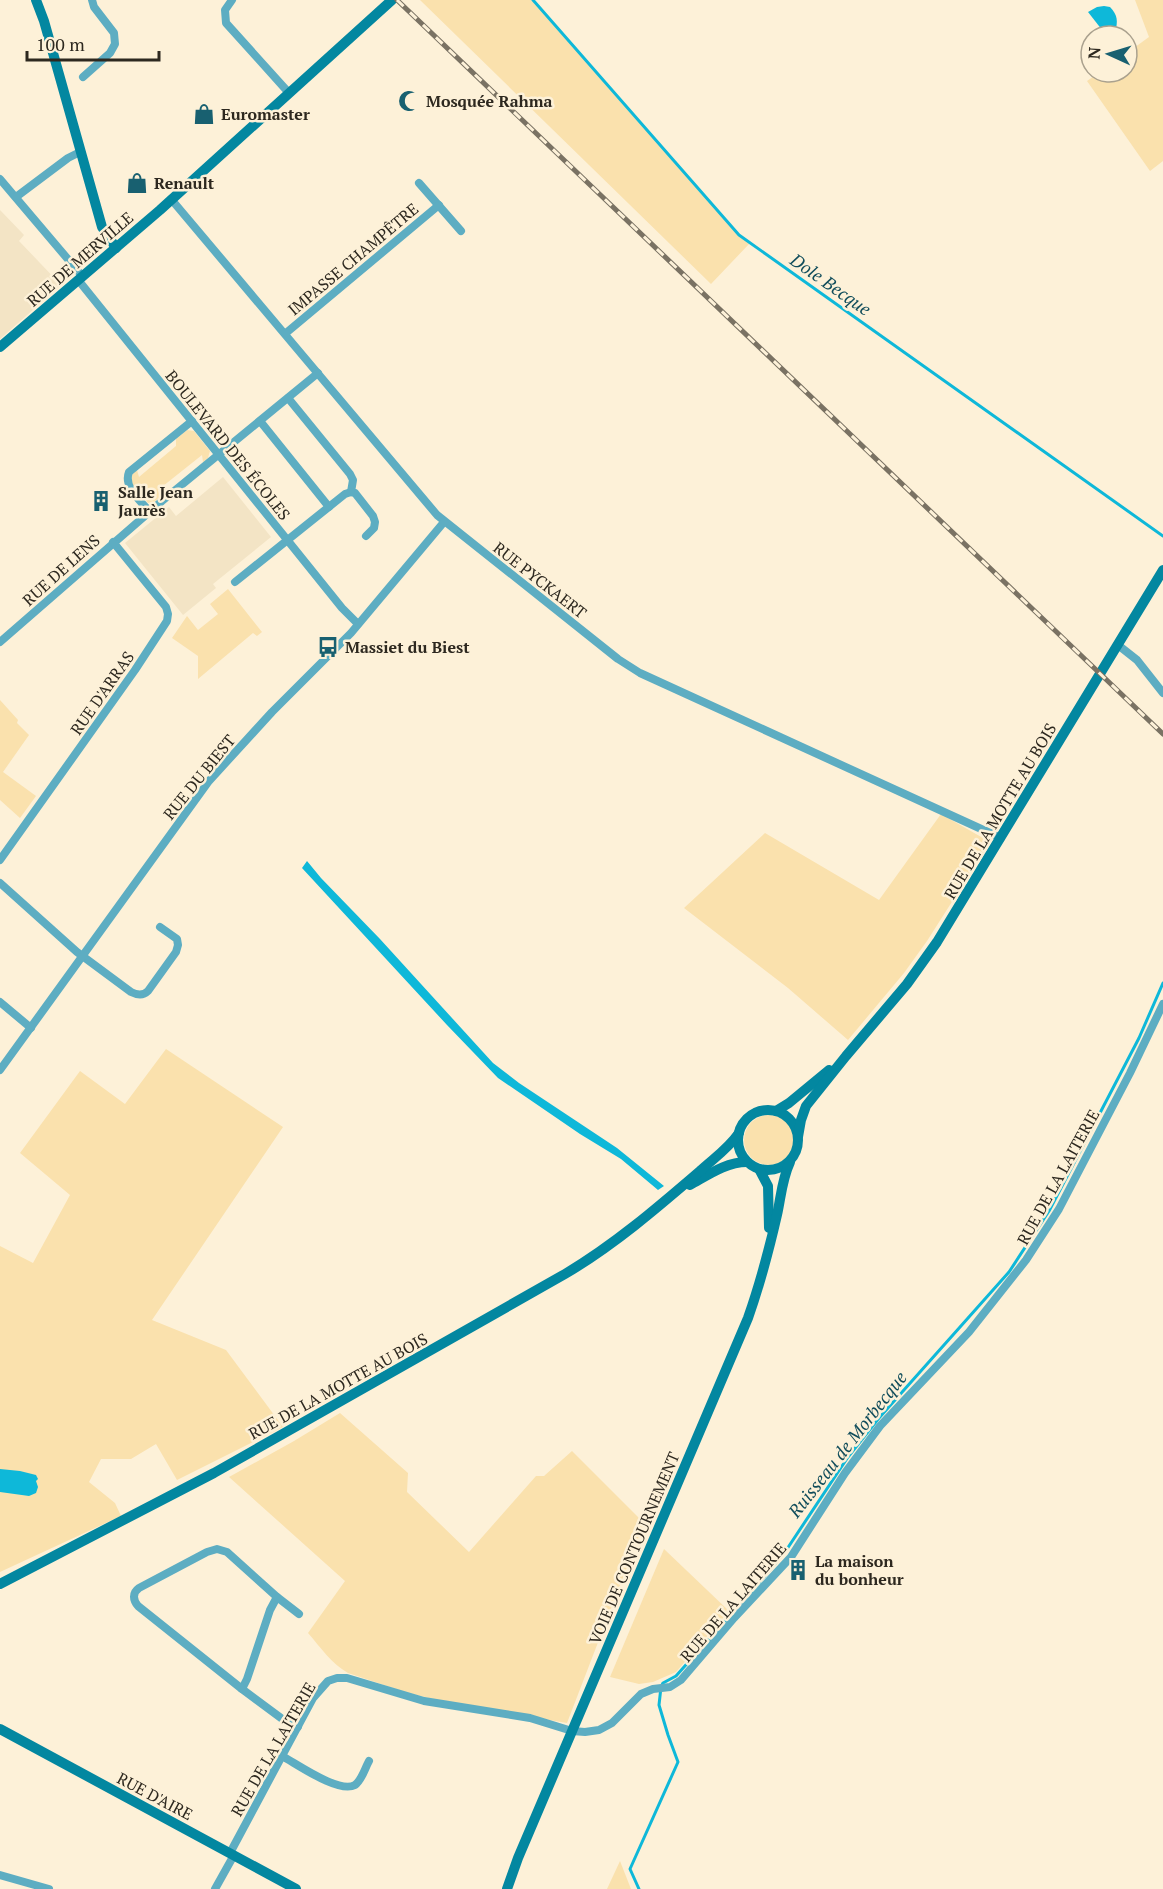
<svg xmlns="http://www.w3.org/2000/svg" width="1163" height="1889" font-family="'PT Serif',serif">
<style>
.built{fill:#f3e4c5}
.green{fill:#fae1ad}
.water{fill:#0eb8d9}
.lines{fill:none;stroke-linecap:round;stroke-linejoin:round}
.stream{stroke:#0eb8d9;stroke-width:3}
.street{stroke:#5dadc2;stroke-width:8}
.secondary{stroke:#0387a0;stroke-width:10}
.rail-casing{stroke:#7a7263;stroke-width:5}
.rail{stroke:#fdf1d8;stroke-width:3;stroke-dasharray:9;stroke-linecap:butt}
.labels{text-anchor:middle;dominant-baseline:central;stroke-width:5;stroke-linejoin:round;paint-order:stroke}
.poi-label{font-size:16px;font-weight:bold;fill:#2d281f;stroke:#fdf1d8;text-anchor:start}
.street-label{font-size:16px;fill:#2d281f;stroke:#fdf1d8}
.water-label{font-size:18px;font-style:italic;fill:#114d5b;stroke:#fdf1d8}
</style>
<rect width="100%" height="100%" fill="#fdf1d8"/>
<g class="built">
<path d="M0,210l24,25 -5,6 42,44 -61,54z"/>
<path d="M223,477l48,60 -58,47 3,4 -33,27 -58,-72 44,-36 7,9z"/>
</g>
<g class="green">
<path d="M420,0h113l206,235 11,8 -39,41z"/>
<path d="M1135,0h28v161l-13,10 -63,-90 13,-9h27v-19l22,-16z"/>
<path d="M187,430l7,1 16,20 -2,7 -5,4 -1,-7 -44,35 2,7 -6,5 -6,1 -18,-21 1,-7 6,-5 2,7 37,-31v-7z"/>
<path d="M228,589l34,43 -5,4 -4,-3 -55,46v-23l-26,-18 15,-22 11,14 20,-16 -8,-10z"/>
<path d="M0,700l18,20 -1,3 12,12 -26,37 33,24 -16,22 -20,-18z"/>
<path d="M941,814l49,28 -63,99 -23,32 -56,67 -60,-52 -104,-80 81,-75 114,67z"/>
<path d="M166,1049l117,78 -131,193 74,30 57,77 -106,53 -21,-36 -25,15h-30l-12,23 26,21 6,13 -121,56v-326l33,17 37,-68 -50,-42 60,-82 45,33z"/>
<circle cx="769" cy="1140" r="25"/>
<path d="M340,1413l68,60 -1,19 62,60 67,-76h8l28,-25 72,72 -77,200 -113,-19 -46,-11 -60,-20c-17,-10 -27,-25 -40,-40l37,-52 -116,-104 65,-36z"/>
<path d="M664,1549l65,62 -53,61 -23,10 -14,2 -29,-7z"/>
<path d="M620,1861l11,28h-24z"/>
</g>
<g class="water">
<path d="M1104,6l6,1c8,8 8,15 5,25l-6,4 -3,-1 -18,-23 9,-5z"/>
<path d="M307,861l14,17 59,61 113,124 26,20 98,65 47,38 -6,4 -37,-31 -41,-25 -82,-56 -51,-53 -145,-157z"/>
<path d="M0,1469l20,2 16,4 2,4 -2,2 2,6 -2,6 -7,3 -29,-4z"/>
</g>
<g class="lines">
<g class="stream">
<path d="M533,0l206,235 424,301"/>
<path d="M639,1889l-9,-20 48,-107 -10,-27 -9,-30 2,-18 2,-4 13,-7 56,-63 22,-24 33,-40 61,-92 31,-39 130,-146 40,-61 90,-173 24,-55"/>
</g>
<g class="street">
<path d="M232,0l-7,10 1,13 63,70"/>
<path d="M83,77l27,-24 5,-9 -1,-11 -20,-26 -2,-7"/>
<path d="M0,179l83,98"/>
<path d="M419,183l42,48"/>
<path d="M16,197l52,-39 12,-6"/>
<path d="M171,199l266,316 181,144 22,14 361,165"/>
<path d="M79,281l263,327 16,16"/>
<path d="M286,333l153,-128"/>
<path d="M288,398l62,76 3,6 -2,12 4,1 18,23 2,6 -1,6 -8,8"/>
<path d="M260,421l69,86"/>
<path d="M149,511c-9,-11 -26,-24 -20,-39l63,-51"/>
<path d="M235,582l110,-88 6,-2"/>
<path d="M0,642l162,-141 156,-128"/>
<path d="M1118,645l19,15 26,33"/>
<path d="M0,860l135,-190 32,-49 1,-7 -2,-7 -53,-65"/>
<path d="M0,883l77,69 54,40c6,3 12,4 17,-1l28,-39 2,-7 -1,-6 -17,-12"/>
<path d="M0,1002l31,26"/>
<path d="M0,1070l209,-289 63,-69 79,-79 93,-111"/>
<path d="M242,1689l5,-10 23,-69 7,-13"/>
<path d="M298,1727l-17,-9 -39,-29 -104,-83c-5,-6 -6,-13 1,-18l68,-36 10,-3 10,3 50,45 22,17"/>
<path d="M282,1756c15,8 57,38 73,29 7,-5 10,-17 14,-24"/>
<path d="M230,1853l83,-155 15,-17 9,-3h10l77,23 106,17 42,13 13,1 14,-2 13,-7 29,-29 12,-5 17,-2 11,-7 53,-62 57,-61 54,-84 35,-47 89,-94 57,-72 33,-51 71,-136 33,-69"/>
<path d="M0,1875l49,14"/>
<path d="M215,1889l19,-34"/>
</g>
<g class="secondary">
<path d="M36,0l8,21 58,206 14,21"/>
<path d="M0,347l160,-137 232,-210"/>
<circle cx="768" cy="1140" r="30"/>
<path d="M776,1111l13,-8 40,-33"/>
<path d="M798,1137l3,-17 5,-14 40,-50 61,-72 30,-42 226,-372"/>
<path d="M759,1169l9,17 1,42"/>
<path d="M690,1185c18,-10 36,-23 57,-23"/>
<path d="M0,1584l214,-111 351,-199c49,-29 92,-66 135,-103 14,-13 28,-22 39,-38"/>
<path d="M0,1729l296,160"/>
<path d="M507,1889l11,-31 230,-540c12,-34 21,-68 29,-103 4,-18 5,-36 13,-53"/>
</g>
<defs>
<path id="rail" d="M397,0l766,734"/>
</defs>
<use href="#rail" class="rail-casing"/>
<use href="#rail" class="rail"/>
</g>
<defs>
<symbol id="mosque-bare" viewBox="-9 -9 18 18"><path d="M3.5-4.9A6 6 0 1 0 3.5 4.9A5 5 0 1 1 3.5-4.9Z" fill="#186070" stroke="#fdf1d8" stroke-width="2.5" paint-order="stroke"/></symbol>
<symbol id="shop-bare" viewBox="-9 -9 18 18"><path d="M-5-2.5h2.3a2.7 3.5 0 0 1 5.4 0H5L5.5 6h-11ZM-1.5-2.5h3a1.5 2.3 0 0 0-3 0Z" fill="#186070" stroke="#fdf1d8" stroke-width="2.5" paint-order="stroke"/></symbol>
<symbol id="building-bare" viewBox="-9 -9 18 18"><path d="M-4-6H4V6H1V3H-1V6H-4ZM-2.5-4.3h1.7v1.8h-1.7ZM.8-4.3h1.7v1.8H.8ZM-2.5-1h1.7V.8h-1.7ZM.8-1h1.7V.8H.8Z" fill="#186070" stroke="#fdf1d8" stroke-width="2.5" paint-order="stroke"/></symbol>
<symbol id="bus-bare" viewBox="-9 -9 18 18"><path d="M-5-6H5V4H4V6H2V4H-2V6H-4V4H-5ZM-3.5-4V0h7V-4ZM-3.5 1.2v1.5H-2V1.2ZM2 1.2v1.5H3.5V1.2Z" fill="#186070" stroke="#fdf1d8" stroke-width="2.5" paint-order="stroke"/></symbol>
</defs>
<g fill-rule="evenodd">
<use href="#mosque-bare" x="394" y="86" width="30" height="30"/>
<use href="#shop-bare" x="189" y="99" width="30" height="30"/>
<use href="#shop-bare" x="122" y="168" width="30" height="30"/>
<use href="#building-bare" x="86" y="486" width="30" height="30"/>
<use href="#bus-bare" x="313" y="632" width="30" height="30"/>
<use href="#building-bare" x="783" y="1555" width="30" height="30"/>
</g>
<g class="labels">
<g class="poi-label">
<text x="426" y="101">Mosquée Rahma</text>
<text x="221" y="114">Euromaster</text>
<text x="154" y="183">Renault</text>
<text x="118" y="492">Salle Jean<tspan x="118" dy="18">Jaurès</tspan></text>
<text x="345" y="647">Massiet du Biest</text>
<text x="815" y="1561">La maison<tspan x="815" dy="18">du bonheur</tspan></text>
</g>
<g class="street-label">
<text transform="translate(80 259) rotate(-41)">RUE DE MERVILLE</text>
<text transform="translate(353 259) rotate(-40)">IMPASSE CHAMPÊTRE</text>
<text transform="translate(228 445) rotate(51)">BOULEVARD DES ÉCOLES</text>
<text transform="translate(61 570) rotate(-42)">RUE DE LENS</text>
<text transform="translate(540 580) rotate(38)">RUE PYCKAERT</text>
<text transform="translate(102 693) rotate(-55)">RUE D'ARRAS</text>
<text transform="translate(199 777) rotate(-51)">RUE DU BIEST</text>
<text transform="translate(1000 811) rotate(-59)">RUE DE LA MOTTE AU BOIS</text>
<text transform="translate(1058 1177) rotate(-61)">RUE DE LA LAITERIE</text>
<text transform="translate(338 1386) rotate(-29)">RUE DE LA MOTTE AU BOIS</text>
<text transform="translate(634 1548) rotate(-67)">VOIE DE CONTOURNEMENT</text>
<text transform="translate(733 1602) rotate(-49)">RUE DE LA LAITERIE</text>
<text transform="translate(273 1749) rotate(-60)">RUE DE LA LAITERIE</text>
<text transform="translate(155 1796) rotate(28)">RUE D'AIRE</text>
</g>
<g class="water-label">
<text transform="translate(831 284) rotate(35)">Dole Becque</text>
<text transform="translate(847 1444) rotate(-52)">Ruisseau de Morbecque</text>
</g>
</g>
<g transform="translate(1109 54) rotate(274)"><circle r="28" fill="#fdf1d8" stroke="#aaa18e" stroke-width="1.5"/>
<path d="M0-4.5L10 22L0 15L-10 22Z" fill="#186070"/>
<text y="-9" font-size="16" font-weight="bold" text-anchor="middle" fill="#2d281f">N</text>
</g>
<path d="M27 51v9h132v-9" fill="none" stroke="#2d281f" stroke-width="3"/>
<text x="36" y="51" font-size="18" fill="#2d281f" stroke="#fdf1d8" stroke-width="4.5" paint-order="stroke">100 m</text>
</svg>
